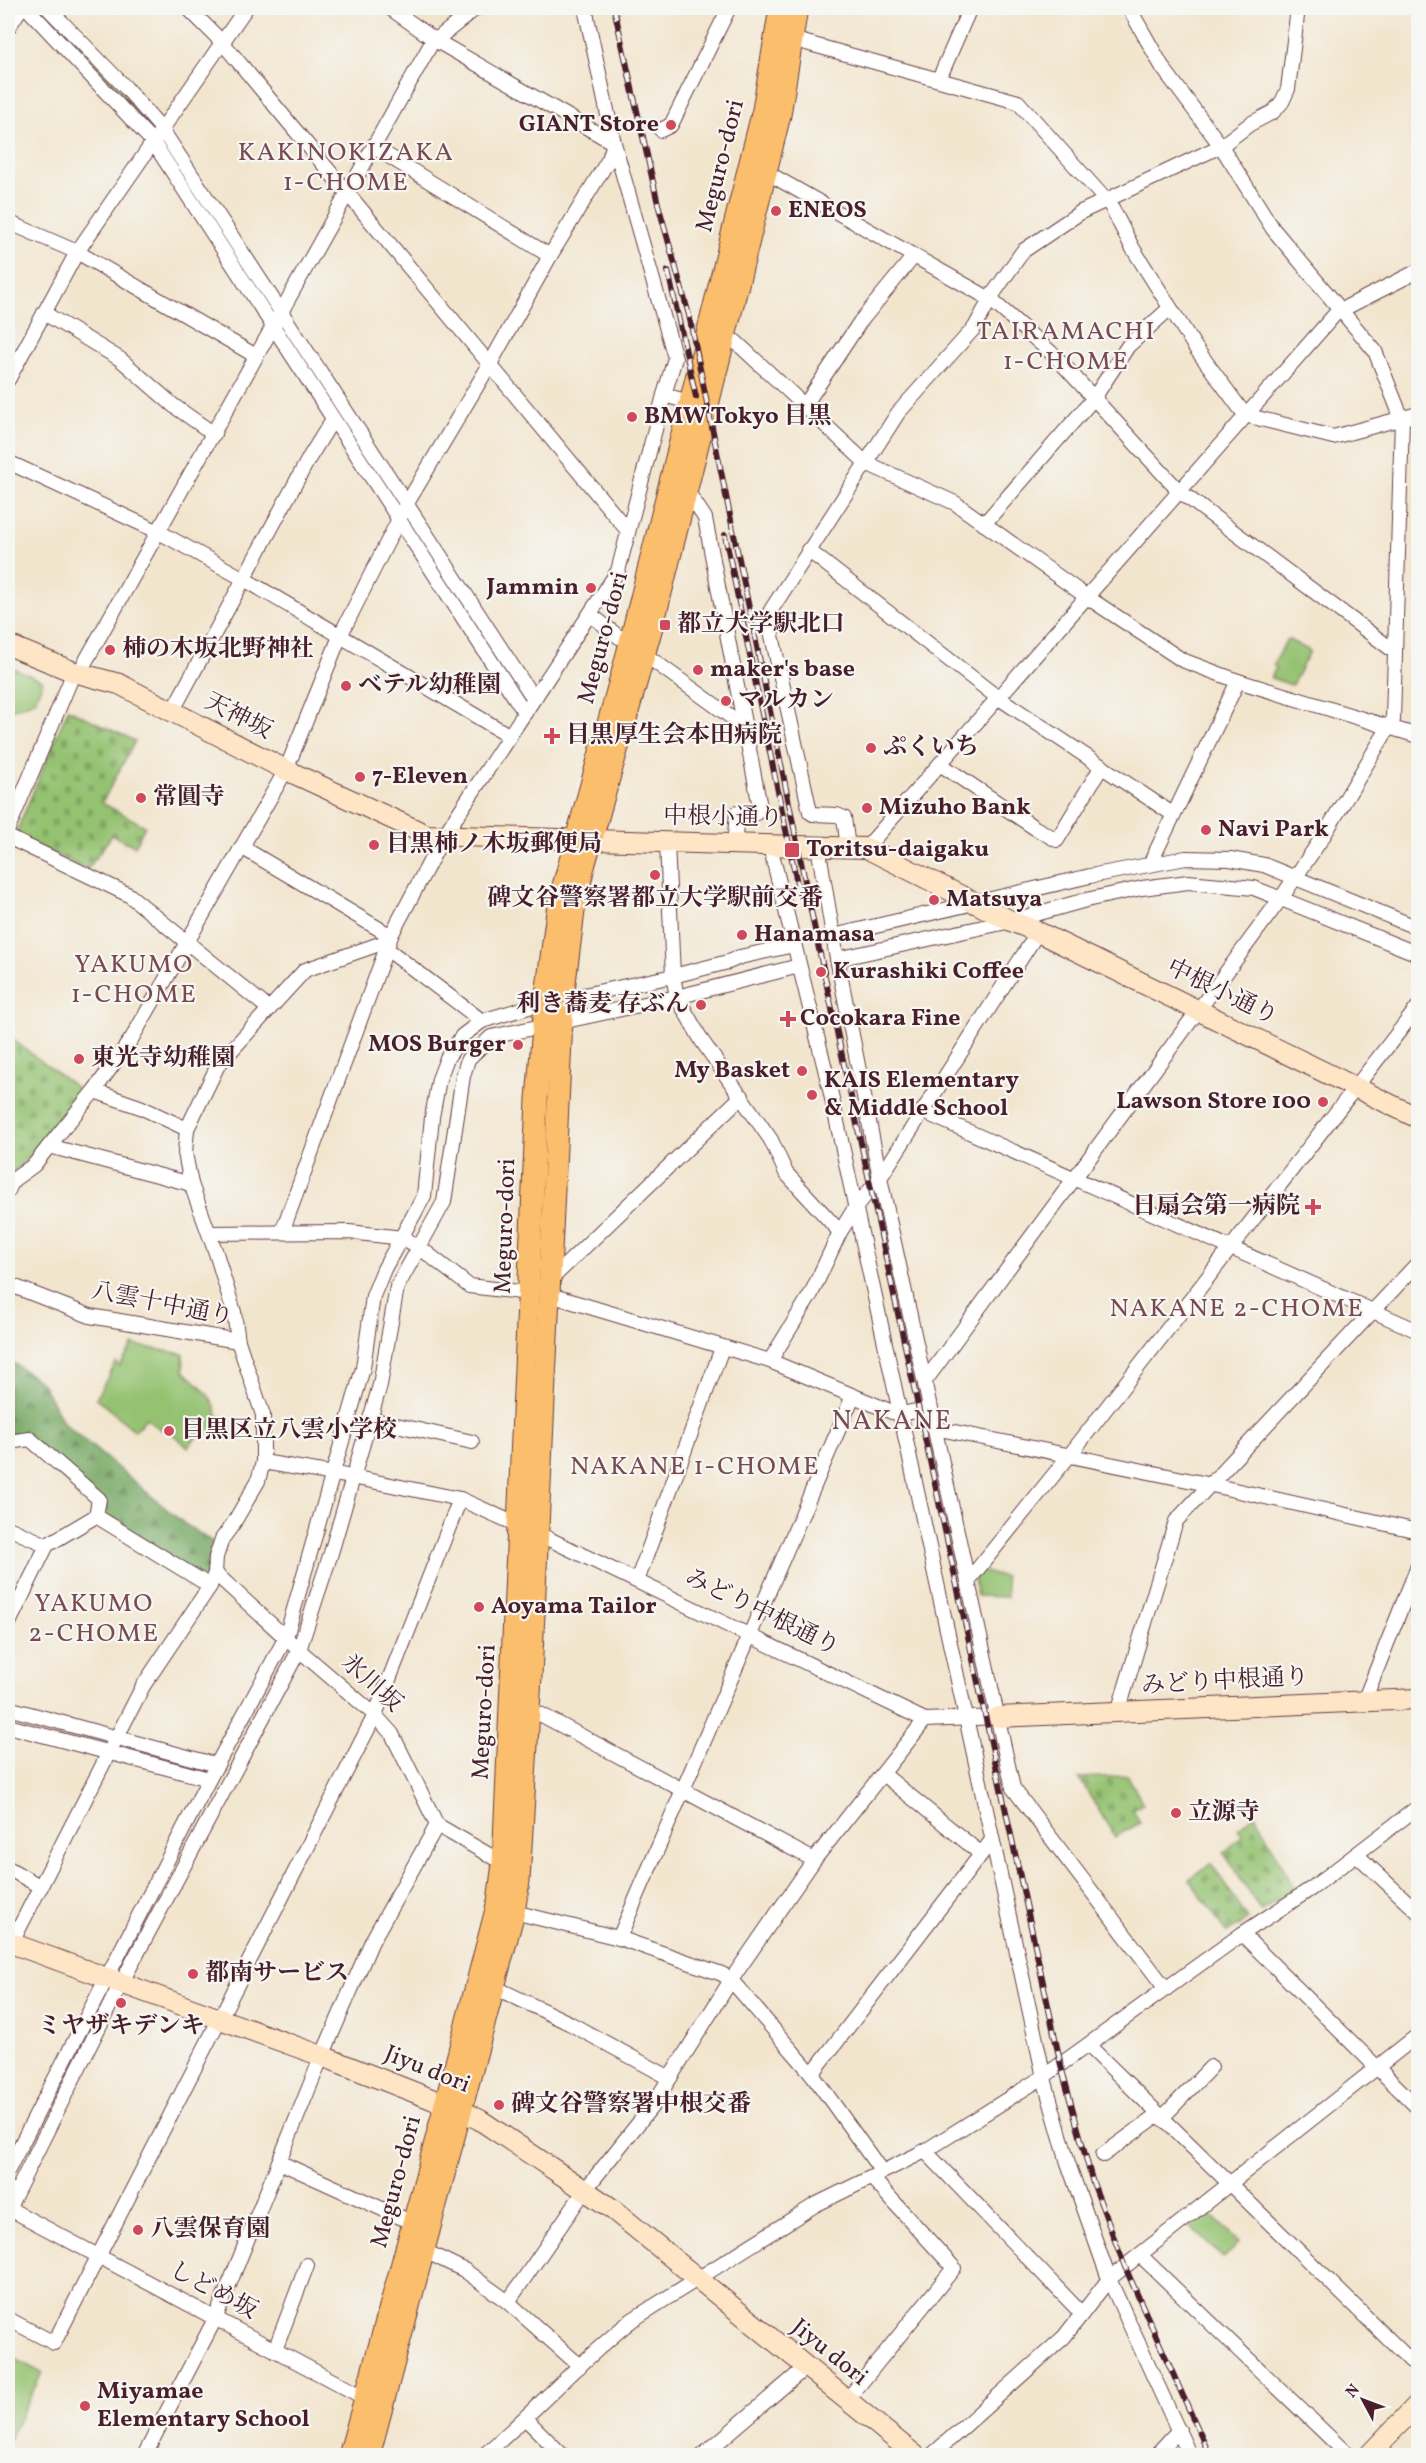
<svg xmlns="http://www.w3.org/2000/svg" width="1426" height="2463" font-family="Vollkorn,'Noto Serif JP',serif">
<style>
.green{fill:#94c271;stroke:#6f704e;stroke-width:1.5}
.forest{fill:url(#forest-firs);stroke:#606447;stroke-width:1.5}
.cemetery{fill:url(#cemetery-stones);stroke:#6f704e;stroke-width:1.5}
.lines{fill:none;stroke-linecap:round;stroke-linejoin:round}
.street-casing{stroke:#633d43;stroke-width:16}
.secondary-casing{stroke:#633d43;stroke-width:22}
.primary-casing{stroke:#633d43;stroke-width:23}
.street{stroke:#fff;stroke-width:14}
.secondary{stroke:#fde5c5;stroke-width:20}
.primary{stroke:#fabe6d;stroke-width:21}
.rail-casing{stroke:#4a1f2b;stroke-width:6}
.rail{stroke:#f6f6f2;stroke-width:4;stroke-dasharray:11;stroke-linecap:butt}
.poi-dot{fill:#d1495b;stroke:#f6f6f2;stroke-width:2}
.labels{text-anchor:middle;dominant-baseline:central;stroke-width:4.5;stroke-linejoin:round;paint-order:stroke}
.poi-label{font-size:24px;font-weight:bold;fill:#4a1f2b;stroke:#f6f6f2;text-anchor:start}
.street-label{font-size:24px;fill:#4a1f2b;stroke:#f6f6f2}
.neighbourhood-label{font-size:26px;letter-spacing:1.5px;fill:#794a51;stroke:#f6f6f2}
.quarter-label{font-size:27px;letter-spacing:1.5px;fill:#794a51;stroke:#f6f6f2}
</style>
<defs>
<pattern id="forest-firs" width="22" height="20" patternUnits="userSpaceOnUse" patternTransform="scale(1.5)"><rect width="22" height="20" fill="#77a863"/><path d="M5 1l3.5 6h-7zM16 11l3.5 6h-7z" fill="#648852"/></pattern>
<pattern id="cemetery-stones" width="16" height="16" patternUnits="userSpaceOnUse" patternTransform="scale(1.5)"><rect width="16" height="16" fill="#94c271"/><path d="M2 7V4a2 2 0 0 1 4 0v3zM10 15v-3a2 2 0 0 1 4 0v3z" fill="#81a662"/></pattern>
</defs>
<rect width="100%" height="100%" fill="#f6f6f2"/>
<filter id="ink" filterUnits="userSpaceOnUse"><feTurbulence type="fractalNoise" baseFrequency=".0167" numOctaves="2"/><feDisplacementMap in="SourceGraphic" scale="12" xChannelSelector="R" yChannelSelector="G"/><feConvolveMatrix kernelMatrix="1 2 1 2 8 2 1 2 1" color-interpolation-filters="sRGB"/></filter>
<filter id="wash" filterUnits="userSpaceOnUse"><feTurbulence type="fractalNoise" baseFrequency=".008" numOctaves="4" result="noise"/><feDisplacementMap in="SourceGraphic" scale="24" xChannelSelector="R" yChannelSelector="G"/><feGaussianBlur stdDeviation="1.35" result="paint"/><feColorMatrix in="noise" values="0 0 0 0 0 0 0 0 0 0 0 0 0 0 0 0 0 1.4 0 .05"/><feComposite in="paint" operator="in"/></filter>
<g filter="url(#wash)">
<rect width="100%" height="100%" fill="#f2e5ce"/>
<g class="green">
<path d="M38,8h5l106,113 -4,4 -109,-114z"/>
<path d="M407,515l119,179 1,6 -3,2 -119,-184z"/>
<path d="M1287,639l23,12 -18,34 -21,-7 5,-11 -3,-2z"/>
<path d="M8,666l35,15 -8,20 -27,10z"/>
<path d="M133,1345l50,9 1,17c21,19 37,31 34,63l-18,-1 -12,14 -24,-20 -3,3 -15,-12 -11,13 -39,-33 20,-35 4,3z"/>
<path d="M981,1571l24,6 2,20 -30,-1 -3,-17z"/>
<path d="M1207,2211l32,31 -15,16 -35,-33z"/>
<path d="M8,2355l34,18 -34,69z"/>
</g>
<path class="forest" d="M8,1359l34,24 22,40 122,102 27,17 -8,37 -103,-65 -88,-80 -6,2z"/>
<g class="cemetery">
<path d="M68,709l67,32 -33,62 43,23 -10,20 -23,-11 -25,35 -72,-35z"/>
<path d="M8,1036l74,56 -58,71 -16,13z"/>
<path d="M1128,1776l15,28 -10,6 7,13 -25,14 -36,-59z"/>
<path d="M1255,1814l40,76 -34,21 -37,-58 19,-18 -5,-6z"/>
<path d="M1211,1863l37,56 -21,14 -38,-54z"/>
</g>
</g>
<g filter="url(#ink)">
<g class="lines">
<defs>
<g id="street">
<path d="M27,8l126,134 372,571"/>
<path d="M48,8l78,80 35,40 369,565 6,3"/>
<path d="M188,8l34,34 406,489"/>
<path d="M585,8l29,135 61,215 -11,37 25,7"/>
<path d="M8,28l13,-20"/>
<path d="M792,39l226,63 93,104 21,41 63,100 50,68 88,22 85,-23"/>
<path d="M939,79l31,-71"/>
<path d="M661,130l10,-5 58,-117"/>
<path d="M374,147l176,109"/>
<path d="M766,172l224,127 66,58 123,134 215,160"/>
<path d="M8,222l69,30 179,104"/>
<path d="M44,313l76,46 54,47 40,28"/>
<path d="M723,340l13,2 130,121 89,40 132,94 95,63 56,21 180,55"/>
<path d="M8,380l69,-128 169,-244"/>
<path d="M805,405l55,-83 54,-66"/>
<path d="M8,462l151,70 85,47 266,157"/>
<path d="M687,491l18,27 55,289 -4,6h-19l-2,22 6,10"/>
<path d="M984,524l110,-126 34,-52 42,-38"/>
<path d="M808,550l185,144 181,121"/>
<path d="M590,614l29,23 11,4"/>
<path d="M644,654l101,73"/>
<path d="M79,673l352,-629 45,-36"/>
<path d="M172,712l137,-254 24,-39"/>
<path d="M940,764l95,64 22,12 45,-74"/>
<path d="M8,829l66,-157"/>
<path d="M8,837l121,58 140,114"/>
<path d="M667,843l6,133 4,21 25,44 69,99 15,33 54,59"/>
<path d="M770,846l59,239 216,997 23,81 41,116 81,177"/>
<path d="M818,846l18,107 44,225 133,610 153,201"/>
<path d="M848,847l-4,-29 -7,-3 -24,-1 -3,-2 -42,-195 3,-7 127,-197 77,-86 18,-33 30,-43 58,-39 140,-66 29,-22 23,-12 9,-10 6,-13 10,-81"/>
<path d="M243,848l148,88 -109,296"/>
<path d="M866,848l471,-536 81,-41"/>
<path d="M1150,864l88,-183"/>
<path d="M833,936l257,-60 96,-18 44,1 34,6 154,63"/>
<path d="M387,949l95,72"/>
<path d="M837,959l174,-38 75,-21 56,-12 46,-6 66,6 164,66"/>
<path d="M94,1091l46,16 47,22"/>
<path d="M922,1111l496,220"/>
<path d="M49,1146l142,38"/>
<path d="M8,1191l5,-11 21,-15 15,-19 45,-55 38,-53 154,-268 54,-134 66,-131 84,-141 60,-108 59,-97 5,-16 -179,-103 -45,-32"/>
<path d="M209,1233l140,-1 54,6 16,9 50,39 60,7"/>
<path d="M550,1280l192,-184"/>
<path d="M8,1284l82,32 148,25"/>
<path d="M550,1295l220,66 122,51 9,2 30,-6"/>
<path d="M770,1361l41,-67 29,-62 15,-24 25,-30 158,-246"/>
<path d="M925,1381l359,-487 40,-59 69,-115 9,-301 -27,-68 -102,-122 -52,-83 -58,-78 -34,-60"/>
<path d="M370,1419l102,23"/>
<path d="M935,1428l277,57 206,46"/>
<path d="M8,1442l22,-3 69,60 -3,17"/>
<path d="M263,1462l89,15 108,22 89,40 376,181 73,-3"/>
<path d="M8,1528l39,17"/>
<path d="M215,1573l84,77 76,65 17,19 45,91 66,38"/>
<path d="M637,1581l85,-233"/>
<path d="M968,1581l101,-125 349,-449"/>
<path d="M8,1625l39,-80 49,-29 114,70"/>
<path d="M1364,1701l54,-135"/>
<path d="M8,1708l209,57"/>
<path d="M1118,1712l58,-191 242,-258"/>
<path d="M528,1714h12l274,146"/>
<path d="M8,1726l201,53"/>
<path d="M883,1774l97,79"/>
<path d="M1357,1855l61,57"/>
<path d="M8,1868l33,19"/>
<path d="M514,1912l105,26 103,36 9,6 81,94 70,98"/>
<path d="M1242,1934l176,174"/>
<path d="M619,1938l234,-542"/>
<path d="M8,1950l135,-264 67,-100 5,-13 1,-16 6,-18 11,-15 25,-43 5,-19v-47l-25,-74 -4,-29 -18,-59 -25,-69 -6,-31 2,-24 31,-64 87,-95 83,-29 55,-104 175,-266 46,-176"/>
<path d="M494,1987l75,36 101,55"/>
<path d="M1089,2046l329,322"/>
<path d="M812,2074l180,-234"/>
<path d="M1162,2118l49,-51"/>
<path d="M925,2151l157,163"/>
<path d="M1103,2155l55,-40"/>
<path d="M279,2162l134,61"/>
<path d="M8,2170l201,-391 77,-142 77,-269 10,-72 11,-27 40,-73 8,-79 7,-38 8,-21 15,-22 20,-15 50,-15 141,-30 55,-14 12,-5 54,-12"/>
<path d="M8,2208l357,190"/>
<path d="M8,2209l107,-214 184,-345 32,-97 49,-168 17,-98 47,-85 19,-126 5,-17 23,-22 186,-40 122,-31"/>
<path d="M425,2251l39,19 44,32 72,64"/>
<path d="M1140,2255l209,201"/>
<path d="M508,2302l77,-112 68,-85 78,-125 83,-120 111,-140"/>
<path d="M8,2319l46,24 321,-628 85,-216"/>
<path d="M275,2350l32,-85"/>
<path d="M847,2400l107,-132 -82,-90"/>
<path d="M526,2419l37,37"/>
<path d="M144,2456l72,-139 101,-249 55,-127 65,-116"/>
<path d="M483,2456c51,-44 96,-94 149,-136l183,-115 110,-54 118,-74 199,-143 70,-46 106,-81"/>
<path d="M702,2456l104,-89"/>
<path d="M931,2456l133,-119 45,-58 309,-244"/>
<path d="M1155,2456l24,-26"/>
</g>
<g id="secondary">
<path d="M8,645l66,27 45,12 167,86 141,65 439,13 145,73 27,11 380,186"/>
<path d="M998,1717l420,-18"/>
<path d="M8,1942l314,114 140,55 18,9 131,88 305,248"/>
<path d="M1368,2456l50,-52"/>
</g>
<g id="primary">
<path d="M349,2456l83,-302 66,-252 5,-39 34,-764 8,-96 13,-99 67,-242 138,-552 17,-102"/>
<path d="M369,2456l145,-544 5,-31 12,-205 32,-678 11,-87 9,-41 73,-257 110,-441 14,-57 17,-107"/>
</g>
</defs>
<use href="#street" class="street-casing"/>
<use href="#secondary" class="secondary-casing"/>
<use href="#primary" class="primary-casing"/>
<use href="#street" class="street"/>
<use href="#secondary" class="secondary"/>
<use href="#primary" class="primary"/>
<defs>
<g id="rail">
<path d="M614,8l44,196 31,111 128,625 245,1130 30,110 33,87 85,189"/>
<path d="M668,271l28,126"/>
<path d="M725,535l74,358"/>
</g>
</defs>
<use href="#rail" class="rail-casing"/>
<use href="#rail" class="rail"/>
</g>
</g>
<g class="poi-dot">
<circle cx="671" cy="125" r="6"/>
<circle cx="776" cy="211" r="6"/>
<circle cx="632" cy="417" r="6"/>
<circle cx="591" cy="588" r="6"/>
<rect x="659" y="619" width="12" height="12" rx="3"/>
<circle cx="110" cy="650" r="6"/>
<circle cx="698" cy="670" r="6"/>
<circle cx="346" cy="686" r="6"/>
<circle cx="726" cy="701" r="6"/>
<path d="M549 727h6v6h6v6h-6v6h-6v-6h-6v-6h6z"/>
<circle cx="871" cy="748" r="6"/>
<circle cx="360" cy="777" r="6"/>
<circle cx="141" cy="798" r="6"/>
<circle cx="867" cy="808" r="6"/>
<circle cx="1206" cy="830" r="6"/>
<circle cx="374" cy="845" r="6"/>
<rect x="784" y="842" width="16" height="16" rx="3"/>
<circle cx="655" cy="875" r="6"/>
<circle cx="934" cy="900" r="6"/>
<circle cx="742" cy="935" r="6"/>
<circle cx="821" cy="972" r="6"/>
<circle cx="701" cy="1005" r="6"/>
<path d="M785 1010h6v6h6v6h-6v6h-6v-6h-6v-6h6z"/>
<circle cx="518" cy="1045" r="6"/>
<circle cx="79" cy="1059" r="6"/>
<circle cx="802" cy="1071" r="6"/>
<circle cx="812" cy="1095" r="6"/>
<circle cx="1323" cy="1102" r="6"/>
<path d="M1310 1198h6v6h6v6h-6v6h-6v-6h-6v-6h6z"/>
<circle cx="169" cy="1431" r="6"/>
<circle cx="479" cy="1607" r="6"/>
<circle cx="1176" cy="1813" r="6"/>
<circle cx="193" cy="1974" r="6"/>
<circle cx="121" cy="2003" r="6"/>
<circle cx="499" cy="2105" r="6"/>
<circle cx="138" cy="2230" r="6"/>
<circle cx="85" cy="2406" r="6"/>
</g>
<g class="labels">
<g class="poi-label">
<text x="659" y="125" text-anchor="end">GIANT Store</text>
<text x="788" y="211">ENEOS</text>
<text x="644" y="417">BMW Tokyo 目黒</text>
<text x="579" y="588" text-anchor="end">Jammin</text>
<text x="677" y="625">都立大学駅北口</text>
<text x="122" y="650">柿の木坂北野神社</text>
<text x="710" y="670">maker's base</text>
<text x="358" y="686">ベテル幼稚園</text>
<text x="738" y="701">マルカン</text>
<text x="566" y="736">目黒厚生会本田病院</text>
<text x="883" y="748">ぷくいち</text>
<text x="372" y="777">7-Eleven</text>
<text x="153" y="798">常圓寺</text>
<text x="879" y="808">Mizuho Bank</text>
<text x="1218" y="830">Navi Park</text>
<text x="386" y="845">目黒柿ノ木坂郵便局</text>
<text x="806" y="850">Toritsu-daigaku</text>
<text x="655" y="899" text-anchor="middle">碑文谷警察署都立大学駅前交番</text>
<text x="946" y="900">Matsuya</text>
<text x="754" y="935">Hanamasa</text>
<text x="833" y="972">Kurashiki Coffee</text>
<text x="689" y="1005" text-anchor="end">利き蕎麦 存ぶん</text>
<text x="800" y="1019">Cocokara Fine</text>
<text x="506" y="1045" text-anchor="end">MOS Burger</text>
<text x="91" y="1059">東光寺幼稚園</text>
<text x="790" y="1071" text-anchor="end">My Basket</text>
<text x="824" y="1081">KAIS Elementary<tspan x="824" dy="28">&amp; Middle School</tspan></text>
<text x="1311" y="1102" text-anchor="end">Lawson Store 100</text>
<text x="1300" y="1207" text-anchor="end">日扇会第一病院</text>
<text x="181" y="1431">目黒区立八雲小学校</text>
<text x="491" y="1607">Aoyama Tailor</text>
<text x="1188" y="1813">立源寺</text>
<text x="205" y="1974">都南サービス</text>
<text x="121" y="2027" text-anchor="middle">ミヤザキデンキ</text>
<text x="511" y="2105">碑文谷警察署中根交番</text>
<text x="150" y="2230">八雲保育園</text>
<text x="97" y="2392">Miyamae<tspan x="97" dy="28">Elementary School</tspan></text>
</g>
<g class="street-label">
<text transform="translate(721 166) rotate(-76)">Meguro-dori</text>
<text transform="translate(604 638) rotate(-75)">Meguro-dori</text>
<text transform="translate(238 717) rotate(27)">天神坂</text>
<text transform="translate(723 818) rotate(1)">中根小通り</text>
<text transform="translate(1222 993) rotate(26)">中根小通り</text>
<text transform="translate(506 1226) rotate(-88)">Meguro-dori</text>
<text transform="translate(162 1305) rotate(11)">八雲十中通り</text>
<text transform="translate(762 1613) rotate(26)">みどり中根通り</text>
<text transform="translate(1225 1682) rotate(-3)">みどり中根通り</text>
<text transform="translate(371 1684) rotate(42)">氷川坂</text>
<text transform="translate(485 1712) rotate(-87)">Meguro-dori</text>
<text transform="translate(427 2070) rotate(22)">Jiyu dori</text>
<text transform="translate(397 2182) rotate(-75)">Meguro-dori</text>
<text transform="translate(213 2291) rotate(28)">しどめ坂</text>
<text transform="translate(829 2353) rotate(39)">Jiyu dori</text>
</g>
<g class="neighbourhood-label">
<text x="346" y="153">KAKINOKIZAKA<tspan x="346" dy="30">1-CHOME</tspan></text>
<text x="1066" y="332">TAIRAMACHI<tspan x="1066" dy="30">1-CHOME</tspan></text>
<text x="134" y="965">YAKUMO<tspan x="134" dy="30">1-CHOME</tspan></text>
<text x="1237" y="1309">NAKANE 2-CHOME</text>
<text x="695" y="1467">NAKANE 1-CHOME</text>
<text x="94" y="1604">YAKUMO<tspan x="94" dy="30">2-CHOME</tspan></text>
</g>
<g class="quarter-label">
<text x="892" y="1422">NAKANE</text>
</g>
</g>
<rect width="1426" height="2463" fill="none" stroke="#f6f6f2" stroke-width="30"/>
<g transform="translate(1363 2400) rotate(311)" stroke="#f6f6f2" stroke-width="4.5" paint-order="stroke">
<path d="M0-4.5L10 22L0 15L-10 22Z" fill="#4a1f2b"/>
<text y="-9" font-size="16" font-weight="bold" text-anchor="middle" fill="#4a1f2b">N</text>
</g>
</svg>
